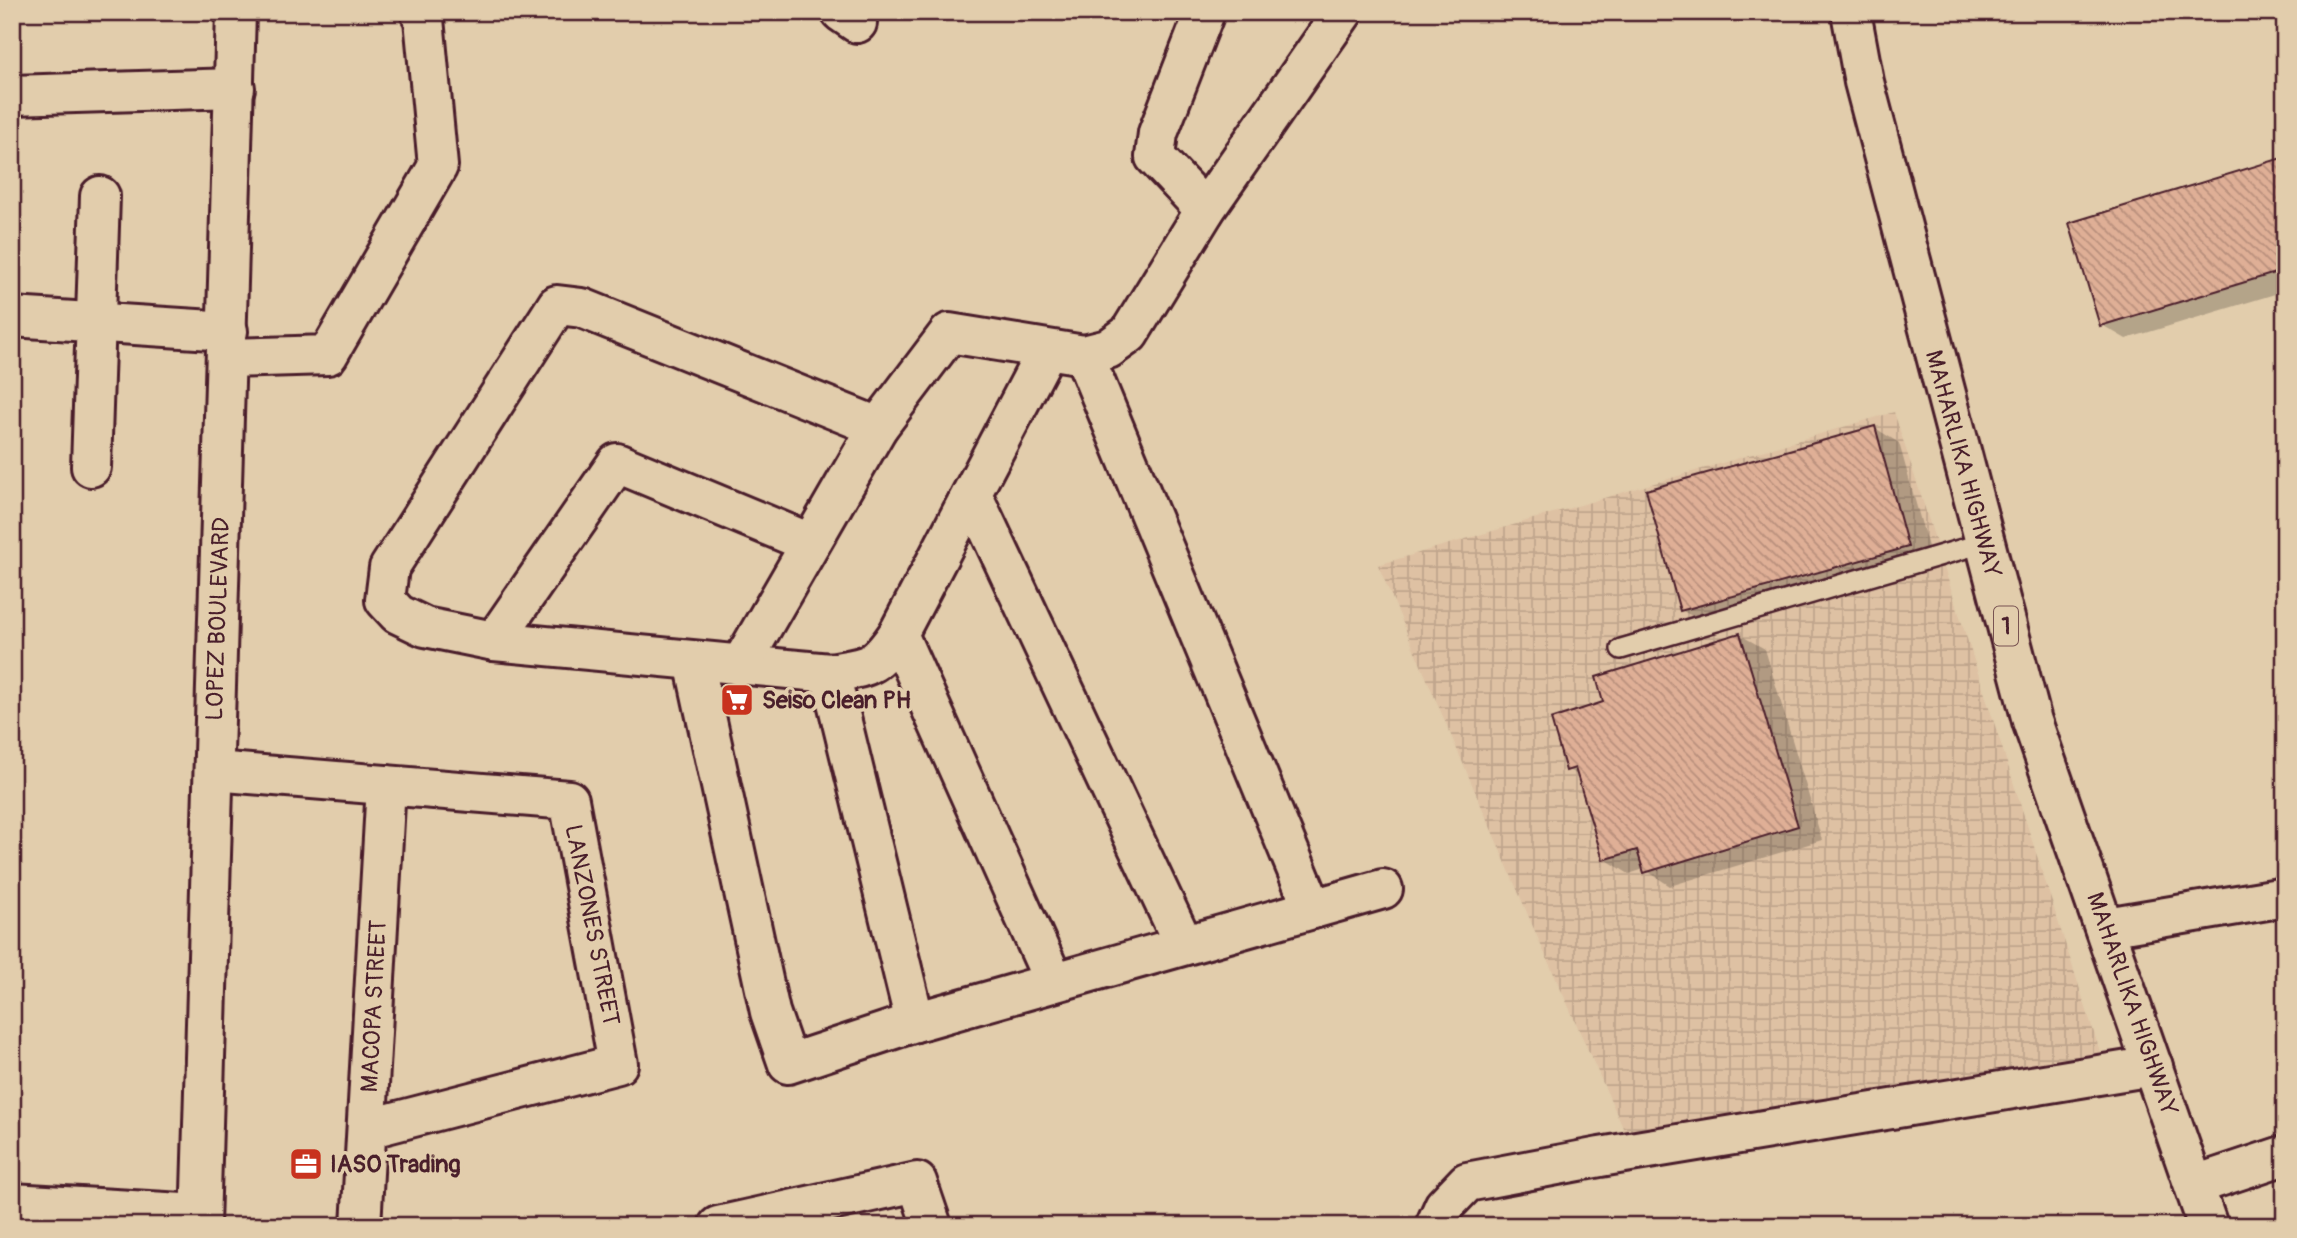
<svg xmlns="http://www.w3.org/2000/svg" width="2297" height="1238" font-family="Pangolin,sans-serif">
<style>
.industrial{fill:url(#industrial-grid)}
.shadow{fill:#0003}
.building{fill:url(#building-back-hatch);stroke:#4a1f2b;stroke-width:2}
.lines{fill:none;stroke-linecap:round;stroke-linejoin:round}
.lane-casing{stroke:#4a1f2b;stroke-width:24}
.street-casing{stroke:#4a1f2b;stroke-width:44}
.secondary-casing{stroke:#4a1f2b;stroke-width:44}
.primary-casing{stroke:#4a1f2b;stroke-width:44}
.lane{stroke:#e2cdac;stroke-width:19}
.street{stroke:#e2cdac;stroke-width:38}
.secondary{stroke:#e2cdac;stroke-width:38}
.primary{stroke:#e2cdac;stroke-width:38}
.labels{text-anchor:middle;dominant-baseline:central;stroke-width:7;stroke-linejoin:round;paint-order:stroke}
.shield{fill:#e2cdac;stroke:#785352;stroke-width:2}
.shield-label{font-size:23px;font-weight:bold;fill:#4a1f2b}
.street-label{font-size:24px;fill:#4a1f2b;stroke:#e2cdac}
.poi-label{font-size:24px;font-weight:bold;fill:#4a1f2b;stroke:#e2cdac;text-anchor:start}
</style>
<defs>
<pattern id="industrial-grid" width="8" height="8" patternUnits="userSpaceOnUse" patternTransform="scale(1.75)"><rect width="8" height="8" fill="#dec1a3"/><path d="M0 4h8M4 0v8" fill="none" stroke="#c0a58c"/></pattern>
<pattern id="building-back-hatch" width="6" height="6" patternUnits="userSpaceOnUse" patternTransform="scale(1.75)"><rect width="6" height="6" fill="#dfaf96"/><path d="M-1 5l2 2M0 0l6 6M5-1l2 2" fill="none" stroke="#b78e7b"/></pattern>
</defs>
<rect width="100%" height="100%" fill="#e2cdac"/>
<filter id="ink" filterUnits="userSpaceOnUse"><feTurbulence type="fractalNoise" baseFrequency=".0143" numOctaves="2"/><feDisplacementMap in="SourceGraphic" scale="14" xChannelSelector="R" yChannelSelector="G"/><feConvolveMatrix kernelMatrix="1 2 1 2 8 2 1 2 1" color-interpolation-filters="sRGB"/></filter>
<g filter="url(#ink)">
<path class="industrial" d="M1894,412l210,652 -476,75 -88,-196 -162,-378z"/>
<g class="shadow">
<path d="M2285,159v132l-159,48 -24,-14z"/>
<path d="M1875,428l24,15 33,118 -226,63 -25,-14z"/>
<path d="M1740,635l25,14 57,191 -152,46 -26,-17 -15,5 -24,-15 -25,-83 -12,-6 38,-67z"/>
</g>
<g class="building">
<path d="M2285,157v113l-185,56 -31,-103z"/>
<path d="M1875,426l33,121 -228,64 -34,-121z"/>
<path d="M1740,633l58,193 -154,47 -7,-23 -34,10 -28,-92 -9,3 -15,-52 52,-17 -7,-25z"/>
</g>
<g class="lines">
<defs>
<path id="lane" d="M1621,649l362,-106"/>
<g id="street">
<path d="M841,12l16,11"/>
<path d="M1205,12l-47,121 -3,24 50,53"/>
<path d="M12,95l223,-7"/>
<path d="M12,317l216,14"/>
<path d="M1084,355l229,554"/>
<path d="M227,358l101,-3 110,-189 -14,-147 -4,-7"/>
<path d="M878,427l-296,-119 -25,-3 -168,263 -4,32 13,14 27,13 69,14 336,32c39,-7 44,-4 68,-39l149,-284"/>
<path d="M91,467l9,-271"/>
<path d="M972,494l212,451"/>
<path d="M898,634l156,348"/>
<path d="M494,641l123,-178 193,80"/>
<path d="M694,661l76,351 18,52 127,-42 468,-133"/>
<path d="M740,666l138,-239 71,-94 135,22 24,-6 21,-15 76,-124 138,-198"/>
<path d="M830,673l85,349"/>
<path d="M214,771l355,29 49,264 -251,65"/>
<path d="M2106,927l179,-30"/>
<path d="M2195,1185l90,-30"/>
<path d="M12,1203l188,11"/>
<path d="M361,1226l25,-441"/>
<path d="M718,1226l199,-44 15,44"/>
</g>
<g id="secondary">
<path d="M200,1226l36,-1214"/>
<path d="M1435,1226l9,-20 23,-24 133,-25 553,-91"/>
</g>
<path id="primary" d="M1851,12l13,70 168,639 176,505"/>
</defs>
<use href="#lane" class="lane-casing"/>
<use href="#street" class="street-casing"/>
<use href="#secondary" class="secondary-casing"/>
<use href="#primary" class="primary-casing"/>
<use href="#lane" class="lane"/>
<use href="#street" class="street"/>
<use href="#secondary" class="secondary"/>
<use href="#primary" class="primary"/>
</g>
</g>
<defs>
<symbol id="supermarket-square" viewBox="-11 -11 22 22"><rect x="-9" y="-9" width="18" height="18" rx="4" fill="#c8321e" stroke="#e2cdac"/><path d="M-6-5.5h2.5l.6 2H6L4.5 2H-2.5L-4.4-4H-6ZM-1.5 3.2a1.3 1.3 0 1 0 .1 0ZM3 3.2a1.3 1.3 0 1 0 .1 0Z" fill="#fff"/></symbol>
<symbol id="office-square" viewBox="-11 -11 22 22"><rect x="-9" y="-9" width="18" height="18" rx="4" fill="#c8321e" stroke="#e2cdac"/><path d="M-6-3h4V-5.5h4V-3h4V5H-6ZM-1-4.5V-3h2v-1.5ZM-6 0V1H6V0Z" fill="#fff"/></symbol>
</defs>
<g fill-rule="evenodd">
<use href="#supermarket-square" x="718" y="681" width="38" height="38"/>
<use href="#office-square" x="287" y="1145" width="38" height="38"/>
</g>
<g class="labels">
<rect class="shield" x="1994" y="606.5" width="24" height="39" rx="5"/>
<g class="shield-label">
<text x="2006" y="626">1</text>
</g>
<g class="street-label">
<text transform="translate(1963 464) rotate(75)">MAHARLIKA HIGHWAY</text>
<text transform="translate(218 619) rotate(-88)">LOPEZ BOULEVARD</text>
<text transform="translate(592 925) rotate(79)">LANZONES STREET</text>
<text transform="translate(2132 1004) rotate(71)">MAHARLIKA HIGHWAY</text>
<text transform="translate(374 1006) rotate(-87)">MACOPA STREET</text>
</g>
<g class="poi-label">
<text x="762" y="700">Seiso Clean PH</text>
<text x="330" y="1164">IASO Trading</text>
</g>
</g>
<rect width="2297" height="1238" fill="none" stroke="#e2cdac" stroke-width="42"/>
<rect x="21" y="21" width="2255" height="1196" fill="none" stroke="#4a1f2b" stroke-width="2.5" filter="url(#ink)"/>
</svg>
